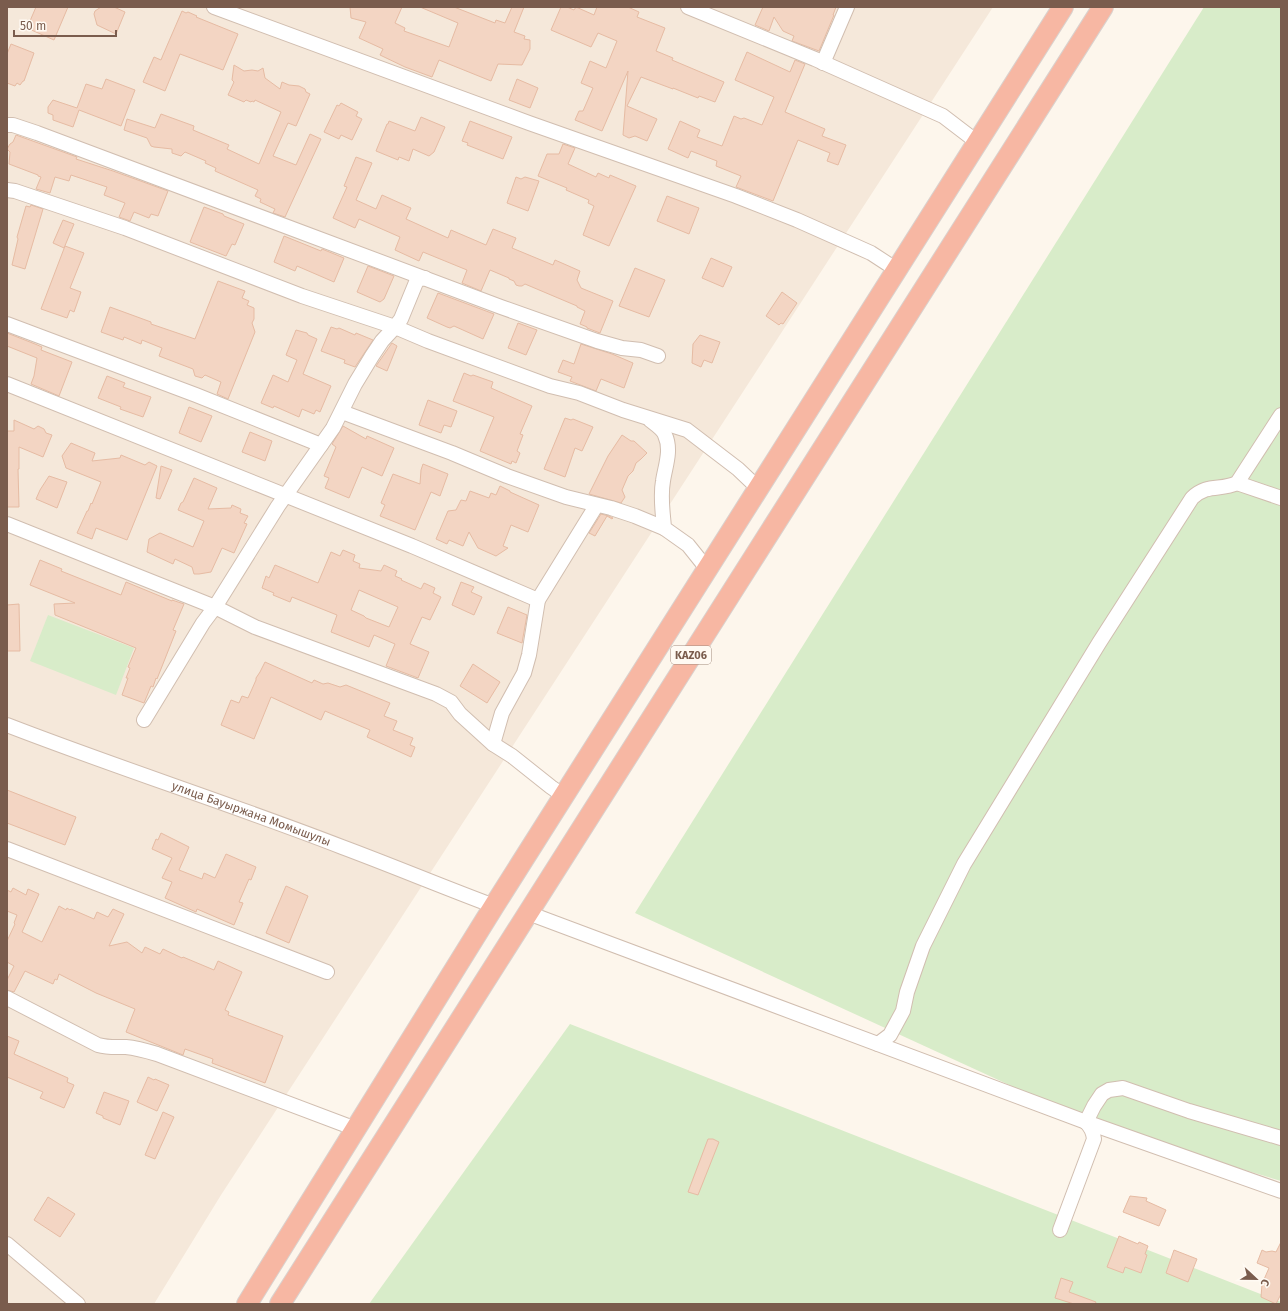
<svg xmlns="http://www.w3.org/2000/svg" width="1288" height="1311" font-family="'Fira Sans',sans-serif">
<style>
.residential{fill:#f5e8da}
.green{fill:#d8ecc9}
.building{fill:#f3d5c3;stroke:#e6bba3;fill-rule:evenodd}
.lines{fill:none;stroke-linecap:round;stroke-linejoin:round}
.minor-casing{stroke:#d1beb0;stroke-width:16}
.highway-casing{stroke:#dad1cd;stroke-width:22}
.minor{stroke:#fff;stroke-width:14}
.highway{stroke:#f7b7a3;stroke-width:20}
.labels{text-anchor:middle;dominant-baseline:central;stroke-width:3;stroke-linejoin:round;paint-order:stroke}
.shield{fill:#fffaf3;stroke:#a28b7f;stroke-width:1}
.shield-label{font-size:11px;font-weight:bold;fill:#7a5c4d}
.street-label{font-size:12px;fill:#7a5c4d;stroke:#fffaf3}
</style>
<rect width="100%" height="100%" fill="#fdf6ec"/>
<path class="residential" d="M7,7h986l-772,1188 -67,109h-147z"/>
<g class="green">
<path d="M1204,7h77v1174l-187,-57 -459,-211z"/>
<path d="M48,615l86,33 -18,47 -86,-34z"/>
<path d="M570,1024l711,278v2h-912z"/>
</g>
<g class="building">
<path d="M36,7h32l-14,33 -27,-12z"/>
<path d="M101,7h13l11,5 -9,22 -19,-9 -3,-11 1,-3z"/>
<path d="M350,7h52l-7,16 10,5 -1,3 45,16 9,-24 -38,-16h34l41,16 1,-3 9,3 7,-16h12l-10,25 11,4 -1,3 6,1v9l-8,16 -24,-1 -7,17 -52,-21 -7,17 -27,-10 -25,-12 3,-6 -24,-11 7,-16 -15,-4z"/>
<path d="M561,7h6l7,3 2,-3 18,8 3,-8h31l11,5 -2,5 28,11 -9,23 17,7 -1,2 52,22 -9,20 -16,-6 -1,2 -25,-10v1l-32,-12 -14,29 30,13 -10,22 -12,-5 -6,2 -6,-3 5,-64 -26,60 -27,-11 4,-9h4l10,-23 -12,-5 9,-22 16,7 11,-27 -19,-8 -7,14 -40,-17z"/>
<path d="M763,7h73l-3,8h1l-15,36 -27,-10 2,-5 -11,-5 -9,-14 -5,14 -14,-6z"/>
<path d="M182,11l4,2 2,-1 9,4 -1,1 42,17 -15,36 -43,-16 -15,37 -22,-9 11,-25 7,3 2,-5z"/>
<path d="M11,44l23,9 -10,28h-1l-3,4 -3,-2 -2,3 -8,-3v-29z"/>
<path d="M747,52l43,20 5,-12 10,4 -20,48 40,17 -3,7 24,9 -8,20 -11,-4 3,-8 -32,-13 -25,61 -37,-14 5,-11 -25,-10 1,-5 -26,-10 -3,7 -20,-9 12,-28 20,9 -3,7 25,9 12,-30 7,3 3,-1 18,7 12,-28 -39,-17z"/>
<path d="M234,65l10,6 8,-1 6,1 5,-3 2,10 15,11 2,-7 7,3 10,1 6,3 1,3 4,2 -14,32 -8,-3 -15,33 23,9 14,-31 11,5 -36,78 -12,-4 2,-4 -15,-7 1,-3 -6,-3 3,-6 -43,-19 1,-3 -11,-5 1,-2 -21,-9 -4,4 -9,-3v-4l-18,-2 -3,-1 -4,-8 -23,-8 3,-11 28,9 6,-14 33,12 -1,4 36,15 -2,4 32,15 22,-52 -26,-12 -1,2 -2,-1 -1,1 -5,-2 -2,2 -16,-7 6,-13 -2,-2z"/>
<path d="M106,79l29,11 -14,36 -42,-16 -6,17 -20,-7v-5l-5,-2v-6l5,-7 24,8 9,-24 16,5z"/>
<path d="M517,79l21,9 -8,20 -21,-8z"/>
<path d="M341,103l17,9 -2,4 6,3 -10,21 -11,-5 -2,4 -15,-7 13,-27 2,1z"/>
<path d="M421,117l24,10 -11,25 -5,4 -16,-7 -4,12 -10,-4 -1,3 -22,-9 11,-27h1l1,-3 26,10z"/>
<path d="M470,121l42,16 -9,22 -36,-14 1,-2 -6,-2z"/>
<path d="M16,135l61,22 -1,2 37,12 55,20 -10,25 -7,-2 -2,4 -15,-6 -4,9 -11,-4 6,-14 -21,-8 3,-8 -36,-12 -2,6 -14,-4 -5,16 -14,-4 5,-12 -3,-1v-1l-29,-11 1,-12 -3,-3 3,-5 3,-2z"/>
<path d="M563,144l12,4 -7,16 28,13 2,-4 11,5 1,-3 26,11 -27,60 -26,-11 11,-29 -6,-3 1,-3 -23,-10 1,-2 -29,-12 9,-22h12z"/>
<path d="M356,157l16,6 -16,37 20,9 6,-14 29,13 -5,11 42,19 3,-8 35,15 7,-16 23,9 -4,10 41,17 2,-5 25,11 -3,9 4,8 32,13 -13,32 -13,-5v-1l-7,-3 5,-13 -8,-4v-1l-52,-22 -3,2h-3l-3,-1 -2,-4 -5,-2v-1l-19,-8 -9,21 -19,-8 5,-13 -44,-18 -4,9 -24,-11 5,-13 -41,-18 -4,9 -22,-10 14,-31 -3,-1z"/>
<path d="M516,177l5,2 4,-2 14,4 -11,30 -21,-8z"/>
<path d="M667,196l32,12 -10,26 -32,-13z"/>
<path d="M31,205l12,4 -18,60 -13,-4 6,-26 -1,-2 9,-31 4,1z"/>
<path d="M204,207l19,7 1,2 20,8 -9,21 -3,-1 -6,12 -36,-14z"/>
<path d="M63,220l11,4 -10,24 -11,-5z"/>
<path d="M284,236l37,15 1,-2 22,9 -10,24 -37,-16 -2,5 -21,-9z"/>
<path d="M65,246l19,7 -14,35 11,4 -7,20 -4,-2 -3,8 -26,-9z"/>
<path d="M711,258l21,9 -9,20 -21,-9z"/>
<path d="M368,266l26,10 -10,23 -4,3 -23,-10z"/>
<path d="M635,268l30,12 -16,37 -30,-11z"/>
<path d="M218,281l27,10 -3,7 7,3 -2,4 7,3v11l-2,4 3,9 -27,67 -11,-5 4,-12 -16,-7 -3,3 -7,-2 -2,-7 -34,-13 3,-8 -20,-8 -1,4 -17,-7 -1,3 -22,-8 9,-25 41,15v2l44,15z"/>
<path d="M782,292l15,11 -14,21 -2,-1 -2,2 -13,-9z"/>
<path d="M438,293l56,21 -11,25 -29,-13 -4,2 -3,-1 -20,-9z"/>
<path d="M518,323l19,7 -11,25 -18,-7z"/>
<path d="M331,327l6,2 2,-1 16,7 1,-2 17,7 -18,27 -11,-4 1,-3 -24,-9z"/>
<path d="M296,330l11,3 1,2 9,4 -14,35 28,12 -11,26 -4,-2 -2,4 -12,-5 -3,8 -25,-11 -1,2 -12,-5 12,-28 15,7 9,-22 -11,-5z"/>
<path d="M7,333l28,11 7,3 -1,3 31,12 -13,34 -28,-12 3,-8 3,-18 -30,-12z"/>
<path d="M700,335l20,7 -8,21 -8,-3 -3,7 -9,-4 1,-19z"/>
<path d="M392,343l5,3 -10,25 -11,-5z"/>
<path d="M581,344l31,10 21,9 -9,25 -23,-9 -5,12 -26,-10 2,-4 -14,-5 5,-12 11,4z"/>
<path d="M464,373l7,3 2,-1 20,7 -2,6 41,18 -12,28 3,1 -6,16 3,2 -4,10 -4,-2 -1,3 -31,-13 14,-34 -41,-16z"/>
<path d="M107,376l18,7 -2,4 28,10 -8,20 -23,-8 1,-2 -23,-9z"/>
<path d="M428,400l29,11 -6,16 -7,-2 -3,8 -22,-8z"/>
<path d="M189,407l23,9 -11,26 -22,-9z"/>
<path d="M565,418l6,2 2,-1 20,8 -11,24 -7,-3 -10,29 -21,-8z"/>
<path d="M14,420l20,9 4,-3 6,3 2,4 6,2 -9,22 -24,-10v22h-1l1,38h-12v-76h7z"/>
<path d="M343,426l23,13 1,-3 27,12 -12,28 -20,-9 -13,31 -24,-10 4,-10 -5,-2 12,-29 -4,-3z"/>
<path d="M250,432l22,9 -7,20 -23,-9z"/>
<path d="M622,435l9,6h3l13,12 -6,6 -5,4 -3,8 -5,5 -6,14 3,7 -4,6 -32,-9 19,-38z"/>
<path d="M71,443l24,10 -3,8 28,-3 1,-3 24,10 4,-3 8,4 -30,74 -31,-12 -4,11 -15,-6 10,-22h1l3,-8 1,1 9,-22 -35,-14 -4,-12z"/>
<path d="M423,464l25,10 -8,22 -9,-4 -16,38 -35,-14 5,-11 -4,-2 12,-29 27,10 1,-14z"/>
<path d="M161,466l11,4 -12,29 -4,-1z"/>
<path d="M49,476l18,6 -10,26 -21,-9 4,-9z"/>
<path d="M194,478l23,10 -9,21 23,-1 1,-3 9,4 -1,4 8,3 -4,7 3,1 -13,29 -12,-5 -11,24 -12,2h-5l-2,-7 -17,-8 -2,5 -26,-12 2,-13 11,-6 33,14 11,-26 -26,-11 3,-7 2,-1z"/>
<path d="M500,486l10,5v1l29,13 -11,27 -17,-7 -8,21 5,2 -12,8 -18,-8 -9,-16 -6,14 -14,-6 -2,4 -11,-5 12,-28 8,-1 5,-10 5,1 4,-10 19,7 2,-5 5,2z"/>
<path d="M601,514l8,2 4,2 -1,1 -5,-3 -12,20 -6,-3z"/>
<path d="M343,550l12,5 -2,6 7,3 -1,4 22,3 3,-6 13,6 -2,5 7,3 -1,1 20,9 3,-6 11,5 -2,5 8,4 -11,23 -8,-3 -12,27 19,8 -11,26 -32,-12 9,-22 -21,-9 -5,12 -38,-15 6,-17 -45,-18 -2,5 -17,-7 1,-2 -12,-5 4,-12 3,2 6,-13 43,18 13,-31 9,4zM359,590l39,17 -9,20 -23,-9 -2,-2 -13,-6z"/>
<path d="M40,560l22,9 -1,2 60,24 5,-13 46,19v-1l12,4 -11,26 3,1 -19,48 -1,-1 -3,9 -2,-1 -7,17 -22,-8 6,-17h-2l4,-10 -2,-1 8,-19 -81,-33 -1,-11 21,-1 -45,-18z"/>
<path d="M461,582l13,5 -3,5 11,5 -8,18 -22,-10z"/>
<path d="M19,604l1,47h-13v-46z"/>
<path d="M508,607l19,8 -5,28 -25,-10z"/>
<path d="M265,662l47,21 2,-3 9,4 5,-1 12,4 6,-2 44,18 -6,13 13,5 -4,9 20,8 -3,7 5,2 -4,10 -44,-20 3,-7 -45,-19 -4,9 -50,-23 -17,42 -33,-14 10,-25 8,3 3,-7 6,2 8,-18v-2l4,-6z"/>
<path d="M473,664l27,18 -13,21 -27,-17z"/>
<path d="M7,790l69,27 -11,28 -58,-22z"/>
<path d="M161,833l28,14 -10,23 23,9 2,-6 11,5 11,-24 30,13 -5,13 -2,-1 -10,23 4,1 -9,22 -37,-16 -1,3 -31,-14 7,-16 -10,-4 10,-20 -20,-9 4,-10 2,1z"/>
<path d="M286,886l22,10 -19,47 -23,-10z"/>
<path d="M13,888l13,7 2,-6 11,5 -17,38 20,10 17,-36 7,4 1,-2 3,2 1,-1 23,10 3,-7 11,5 5,-8 11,5 -15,32 18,-4 15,11 3,-6 15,7 3,-5 19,9 1,-1 31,13 4,-9 24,11 -17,38 4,2 -1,3 55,21 -18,47 -53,-20 1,-4 -28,-10 -2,6 -57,-23 9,-23 -39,-16 -37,-19 -2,6 -2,-1 -2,5 -28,-13 -11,21 -7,-2v-10l7,-14 -7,-4v-21l8,-17 -1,-1 3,-8 -10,-4v-21l4,2z"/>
<path d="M7,1036l12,5 -5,13 54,24 -1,4 7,3 -10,23 -24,-10 3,-6 -36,-15z"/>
<path d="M148,1077l6,3 1,-1 14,6 -12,26 -20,-9z"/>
<path d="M104,1092l25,9 -9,24 -17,-7v-2l-7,-3z"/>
<path d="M163,1112l11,5 -19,42 -10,-4z"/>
<path d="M708,1139h5l6,3 -21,53 -10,-3z"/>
<path d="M1130,1196l17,2 -1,3 20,9 -7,16 -36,-14z"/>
<path d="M48,1197l27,17 -15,23 -26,-17z"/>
<path d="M1119,1236l19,8 1,-2 9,4 -3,8 2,1 -6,18 -16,-6 -2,6 -16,-6z"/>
<path d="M1281,1242v52l-5,10 -15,-7 1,-13 7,-16 -12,-5 5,-13 4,2 6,-1 4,1z"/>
<path d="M1174,1250l23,9 -9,23 -22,-9z"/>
<path d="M1061,1278l12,4 -4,10 27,10 -1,2h-21l-19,-6z"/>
</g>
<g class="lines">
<defs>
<g id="minor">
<path d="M214,7l315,116 207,73 61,24 74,33 26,17"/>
<path d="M688,7l127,52 128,57 34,26"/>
<path d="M823,63l24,-56"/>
<path d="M7,125h6l24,8 464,174 96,34 25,7 19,2 17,6"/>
<path d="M7,190l8,1 110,37 177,68 93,31 33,14 122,45 29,7 44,17 64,20 51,39 21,20"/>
<path d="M7,324l189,71 125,50"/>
<path d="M7,384l405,162 126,54"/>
<path d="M342,412l110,41 55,23 59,21 45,11 24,8 29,12"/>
<path d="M650,420c5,4 13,9 15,15 7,15 0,32 -2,46 -3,16 0,32 1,47l24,17 20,25"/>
<path d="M1237,483l44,15"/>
<path d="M7,524l208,83 40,20 181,67 15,8 9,12 33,30 19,12 39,31 13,9"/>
<path d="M144,720l59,-97 12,-16 63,-101 55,-78 22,-44 17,-28 10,-15 13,-14 6,-8 16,-39 8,-2"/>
<path id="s1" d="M7,725c111,43 224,79 335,122 51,19 101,40 152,59"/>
<path d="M493,744l9,-31 22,-40 5,-18 9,-55 58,-94"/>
<path d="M7,849l320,123"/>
<path d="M528,913l558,209 195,69"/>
<path d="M7,998l91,47c11,3 17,2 28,2 11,1 21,4 31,7l199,75"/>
<path d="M878,1044l12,-9 13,-24 4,-19 16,-46 41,-82 135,-221 93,-145c16,-15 28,-7 45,-15l44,-68"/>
<path d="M1086,1122l8,-16 8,-12 7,-4 14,-2 66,23 92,27"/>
<path d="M1060,1230l34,-91c-1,-8 -3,-11 -8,-17"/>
<path d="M7,1244l71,60"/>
</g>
<g id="highway">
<path d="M247,1304l247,-398 569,-899"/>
<path d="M280,1304l823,-1297"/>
</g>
</defs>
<use href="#minor" class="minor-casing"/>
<use href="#highway" class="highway-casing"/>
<use href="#minor" class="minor"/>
<use href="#highway" class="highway"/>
</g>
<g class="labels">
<rect class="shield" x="671" y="646" width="40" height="18" rx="3"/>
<g class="shield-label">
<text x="691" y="655">KАZ06</text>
</g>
<g class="street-label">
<text stroke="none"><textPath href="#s1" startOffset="260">улица Бауыржана Момышулы</textPath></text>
</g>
</g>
<rect width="1288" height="1311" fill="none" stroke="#7a5c4d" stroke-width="16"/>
<g transform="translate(1256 1279) rotate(112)" stroke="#fffaf3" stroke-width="3" paint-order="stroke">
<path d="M0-3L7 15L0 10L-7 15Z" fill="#7a5c4d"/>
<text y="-6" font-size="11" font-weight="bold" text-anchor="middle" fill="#7a5c4d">С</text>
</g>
<path d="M14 30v6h102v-6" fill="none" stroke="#7a5c4d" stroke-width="2"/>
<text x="20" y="30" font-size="12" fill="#7a5c4d" stroke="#fffaf3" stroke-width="3" paint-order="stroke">50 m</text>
</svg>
